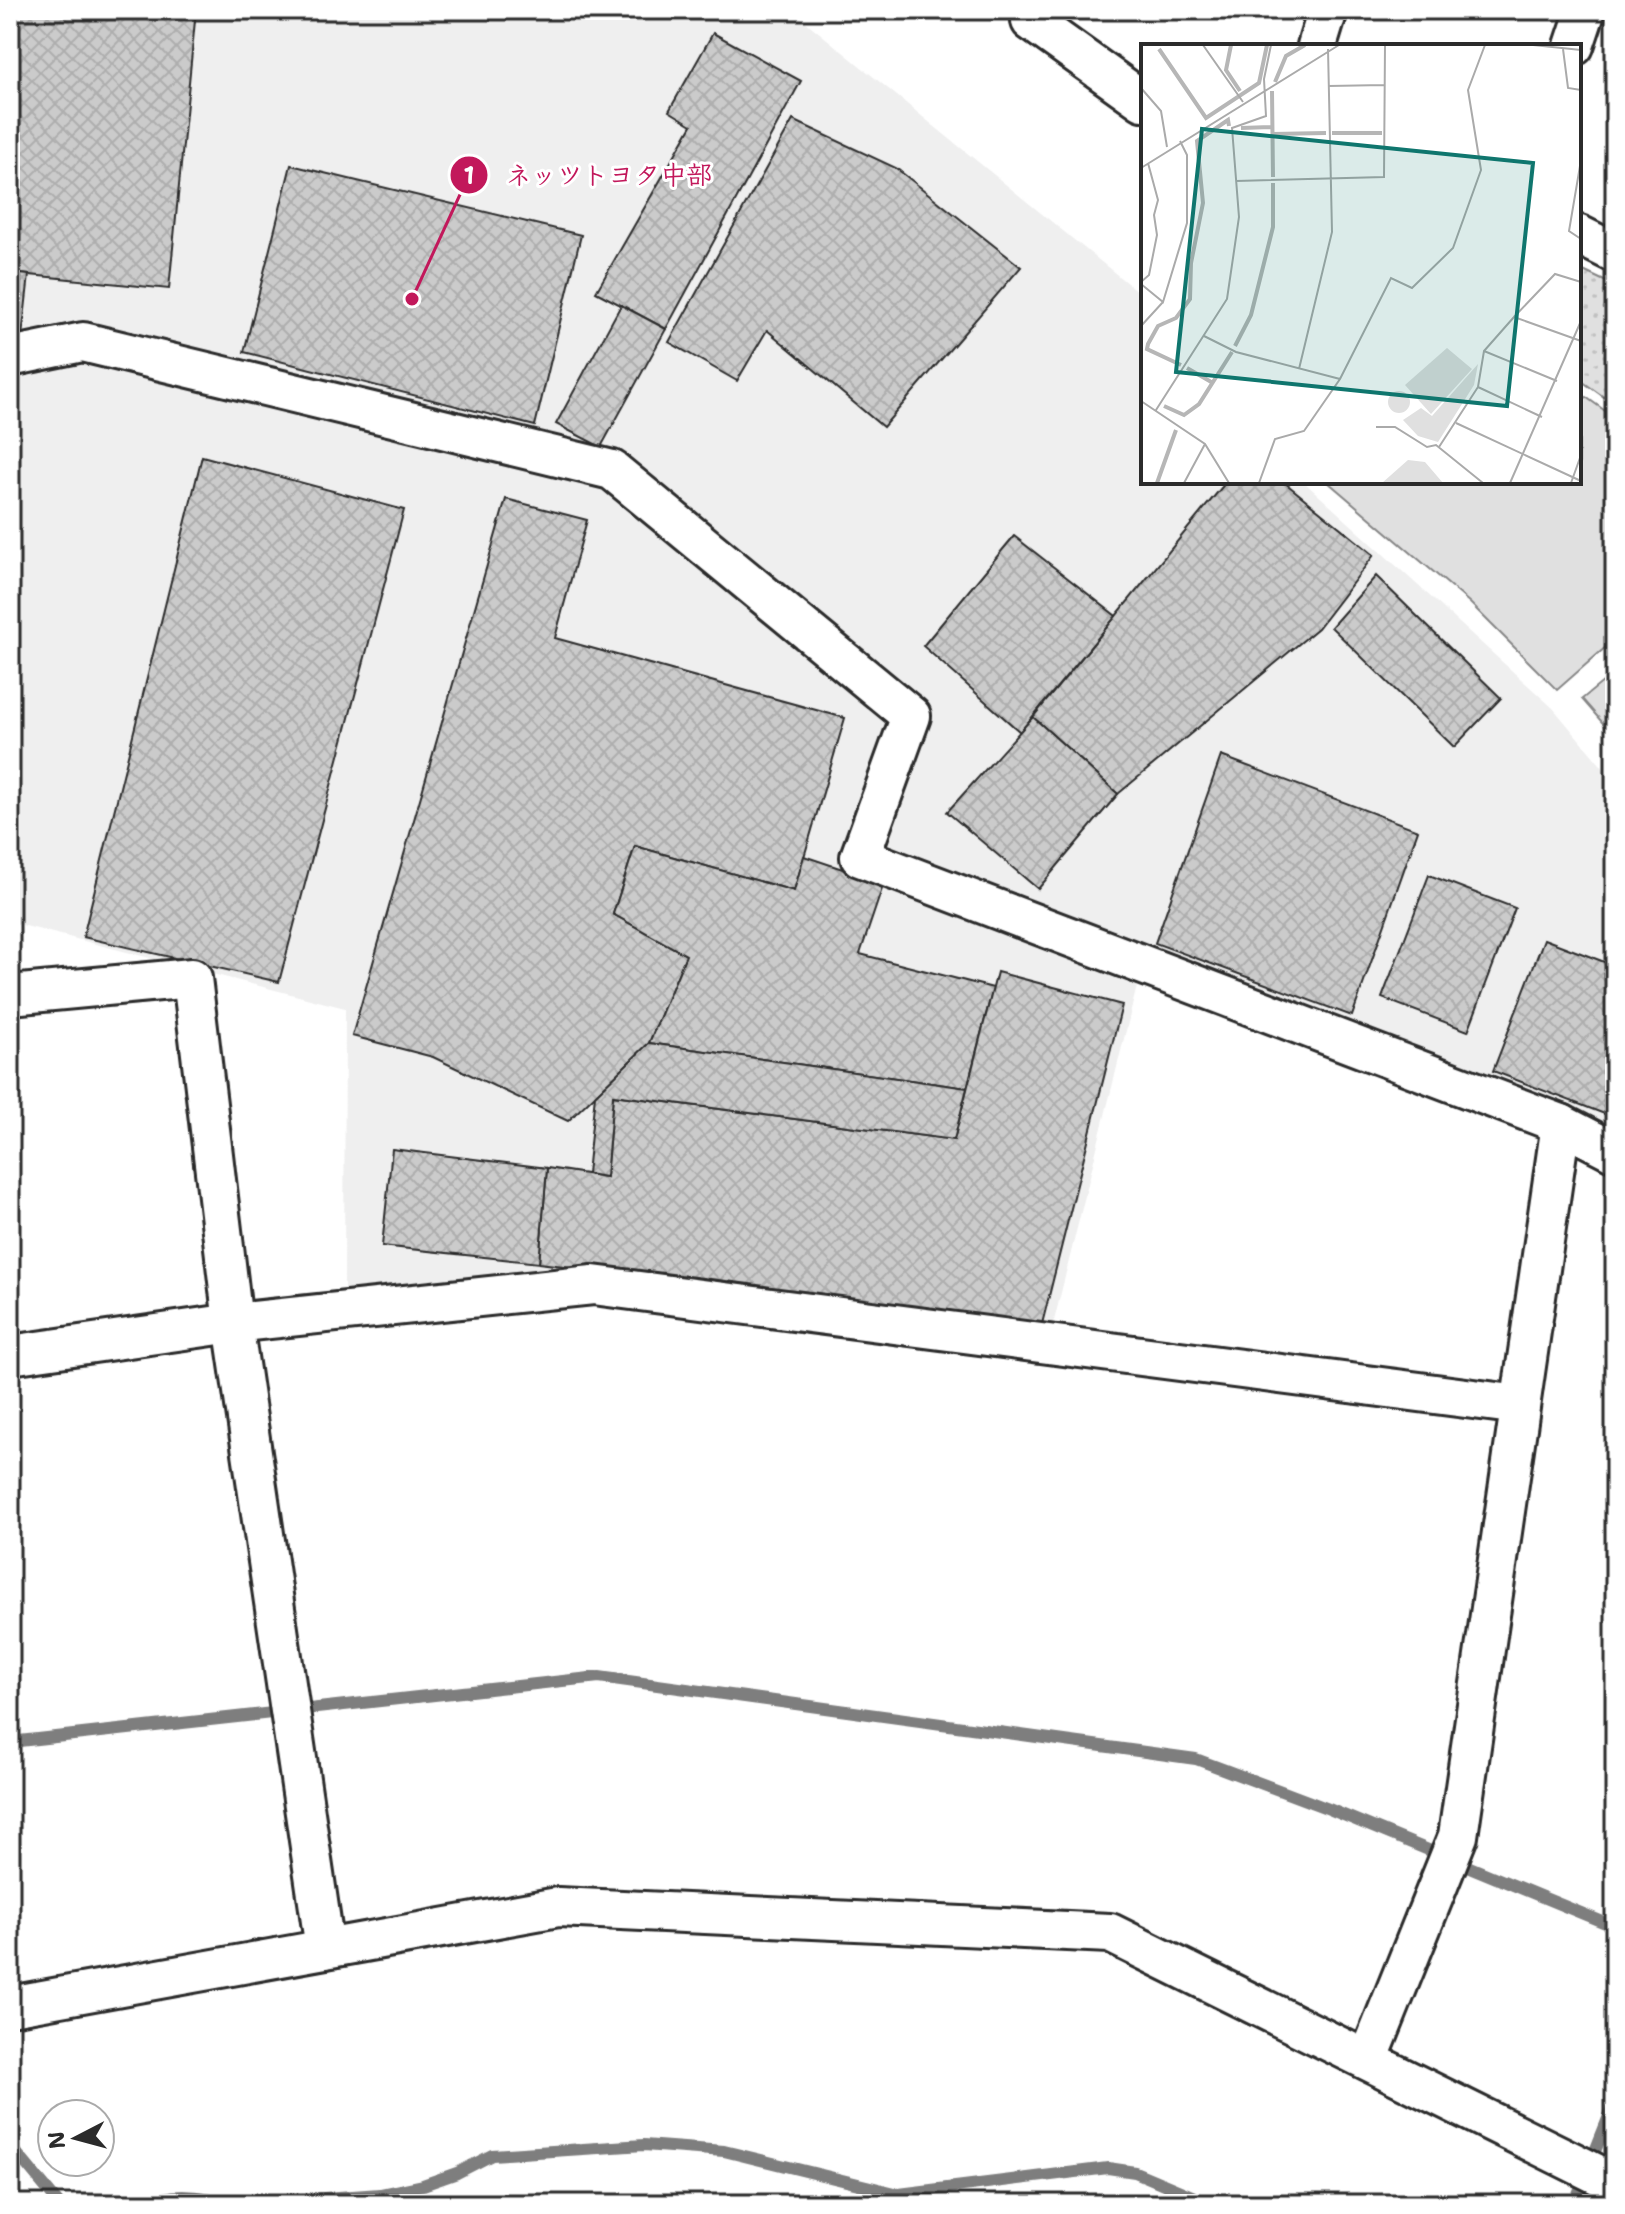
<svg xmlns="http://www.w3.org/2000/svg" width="1625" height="2214" font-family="'Shantell Sans','Klee One',sans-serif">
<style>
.built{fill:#efefef}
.park{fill:url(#park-dots);stroke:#868686;stroke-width:2}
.garden{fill:#e0e0e0;stroke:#868686;stroke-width:2}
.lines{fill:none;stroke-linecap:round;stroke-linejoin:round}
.stream{stroke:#7e7e7e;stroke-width:12}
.building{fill:url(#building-cross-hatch);stroke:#2b2b2b;stroke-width:2}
.street-casing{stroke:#2b2b2b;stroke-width:44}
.street{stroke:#fff;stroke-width:38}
.inset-river{fill:none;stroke:#b6b6b6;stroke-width:4}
.inset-road{fill:none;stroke:#aaa;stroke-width:2}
.view{fill:#0f766e;fill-opacity:0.15;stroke:#0f766e;stroke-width:4}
.inset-edge{fill:none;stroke:#2b2b2b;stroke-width:4}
.leader{fill:none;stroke:#c2185b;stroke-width:3}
.callout-dot{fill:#c2185b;stroke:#fff;stroke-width:3}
.mark-label{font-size:24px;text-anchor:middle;font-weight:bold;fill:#fff}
.callout-label{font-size:26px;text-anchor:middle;font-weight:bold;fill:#c2185b;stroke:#fff;stroke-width:6;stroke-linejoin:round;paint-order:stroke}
</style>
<defs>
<pattern id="park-dots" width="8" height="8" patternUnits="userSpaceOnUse" patternTransform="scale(2)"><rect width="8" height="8" fill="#e0e0e0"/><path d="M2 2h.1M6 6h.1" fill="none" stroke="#c0c0c0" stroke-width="1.8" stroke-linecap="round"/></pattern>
<pattern id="building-cross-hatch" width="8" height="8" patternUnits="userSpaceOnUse" patternTransform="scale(2)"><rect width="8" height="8" fill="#cbcbcb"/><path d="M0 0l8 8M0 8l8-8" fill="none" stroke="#aeaeae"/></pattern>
</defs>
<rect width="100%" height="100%" fill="#fff"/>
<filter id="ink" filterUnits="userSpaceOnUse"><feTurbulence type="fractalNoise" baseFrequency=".0125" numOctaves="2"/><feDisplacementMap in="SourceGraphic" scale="16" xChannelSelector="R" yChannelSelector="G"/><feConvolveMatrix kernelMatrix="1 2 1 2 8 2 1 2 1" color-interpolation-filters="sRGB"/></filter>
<g filter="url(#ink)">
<path class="built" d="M10,10h661l129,7 343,279v186h161l249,226 62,74v360l-471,-184 -92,371 -471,-55 -237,17 1,-283 -335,-86z"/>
<path class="park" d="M1579,269l36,17v119l-36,-26z"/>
<g class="garden">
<path d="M1579,392l36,26v221l-58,51 -87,-87 -142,-121h251z"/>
<path d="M1615,672v65l-33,-38z"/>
</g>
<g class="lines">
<g class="stream">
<path d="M10,1742l589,-65 597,82 133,50 286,118"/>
<path d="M10,2145l49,59"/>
<path d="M148,2204c26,-15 63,-5 91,0"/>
<path d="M241,2204l139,-10 43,-9 34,-12 35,-18 152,-10 80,6 175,43 209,-26 27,4 76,32"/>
<path d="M1574,2204l41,-103"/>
</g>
</g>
<g class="building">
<path d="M10,10h186l-27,279 -159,-16z"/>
<path d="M713,33l88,48 -135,248 -70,-37 96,-167 -23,-14z"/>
<path d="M793,120l103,48 125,99 -138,160 -116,-97 -30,51 -68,-39z"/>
<path d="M291,165l290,70 -46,191 -291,-74z"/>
<path d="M10,273l19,2 -7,62 -12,2z"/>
<path d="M621,305l45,24 -65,118 -45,-23z"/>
<path d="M202,456l202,54 -125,472 -196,-45z"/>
<path d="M1226,482h58l90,73 -56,73 -200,166 -85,-77z"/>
<path d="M506,499l81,21 -32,118 290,80 -51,173 -159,-45 -22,68 73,41 -37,88 -81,78 -135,-64 -81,-21z"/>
<path d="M1014,536l102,80 -96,116 -97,-86z"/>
<path d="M1376,576l125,122 -47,49 -123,-120z"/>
<path d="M1033,717l85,77 -80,95 -91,-77z"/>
<path d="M1221,756l197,74 -66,186 -197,-73z"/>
<path d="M635,846l159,45 10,-35 80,27 -24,71 133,34 -26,100 -318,-45 37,-88 -73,-41z"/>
<path d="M1429,875l86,33 -47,123 -86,-33z"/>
<path d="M1544,939l71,27v152l-122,-47z"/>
<path d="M997,972l125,33 -80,319 -503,-61 8,-95 59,9 7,-82 341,45z"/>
<path d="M649,1043l318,45 -13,52 -341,-45 -7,82 -19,-3 8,-79z"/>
<path d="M392,1149l155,19 -8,95 -157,-17z"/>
</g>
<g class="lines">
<defs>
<g id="street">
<path d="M1033,10l-2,11 112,80"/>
<path d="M1317,46l11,-36"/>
<path d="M1574,46l12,-36"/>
<path d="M1579,235l36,18"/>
<path d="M10,357l73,-15 529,128 299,246 -51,141 701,267 54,28"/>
<path d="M10,995l182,-17 41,345 92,626"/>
<path d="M10,1355l223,-32 360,-38 927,120"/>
<path d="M10,2006l548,-99 552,26 505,250"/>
<path d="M1368,2060l90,-224 103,-712"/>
</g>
</defs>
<use href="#street" class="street-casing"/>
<use href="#street" class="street"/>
</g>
</g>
<g transform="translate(1141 44)">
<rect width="440" height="440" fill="#fff"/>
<path d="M337,320l-4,21 -36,57 -20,-6 -15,-16 18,-12 11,8zM267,416l17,2 18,21h-61z" fill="#e0e0e0"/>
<path d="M306,304l25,21 -41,45 -26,-29zM247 358a11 11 0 1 1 22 0a11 11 0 1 1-22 0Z" fill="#e0e0e0"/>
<path class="inset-river" d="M90,1l-5,25 14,21M18,5l47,69 53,-35 8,-38M134,38l11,-26 19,-11M131,47l1,86M100,84l30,-1M191,89h50M131,90l54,-1M94,302l16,-31 22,-88v-44M40,321l-34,-16 1,-5 10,-18 18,-8 14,-19 1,-36 12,-60 -6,-62 31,-21 1,6M46,324l26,15M23,362l20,9 15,-11 33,-52M16,439l19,-53"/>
<path class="inset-road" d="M62,1l40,57M392,1l48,5M422,5l5,39 13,2M187,42l57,-1M0,44l20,23 6,36M440,116l-12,71 12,8M0,124l198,-123M95,137l148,-4 1,-132M0,238l8,-7 8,-40 -3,-20 4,-15 -10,-37M0,240l22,18 24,-79v-68l-7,-14M373,273l41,-43 26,8M0,282l22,-24M63,292l32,16 104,27M343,307l73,30M158,325l33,-137 -4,-183M337,343l64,30M0,357l64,43 24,39M15,366l71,-111 12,-82 -7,-89 34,-12 -2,-37 7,-34M315,379l125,58M235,383h19l32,20 9,-2 47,38M298,403l39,-60 6,-36 30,-34 67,24M43,439l21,-39M118,439l16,-44 29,-8 36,-52 51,-101 21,10 41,-40 28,-78 -13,-80 17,-45M369,439l71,-162M430,439l10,-28"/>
<path class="view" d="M61,85l331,34 -26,243 -331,-34z"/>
<rect width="440" height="440" class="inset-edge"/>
</g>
<path class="leader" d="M412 299L469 175"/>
<g class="callout-dot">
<circle cx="412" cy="299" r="8"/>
<circle cx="469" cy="175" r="20"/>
</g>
<g class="mark-label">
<text x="469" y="184">1</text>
</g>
<g class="callout-label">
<text x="609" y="184">ネッツトヨタ中部</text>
</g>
<rect width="1625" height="2214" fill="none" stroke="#fff" stroke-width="40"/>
<rect x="20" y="20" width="1585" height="2174" fill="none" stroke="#2b2b2b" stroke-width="3" filter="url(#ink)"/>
<g transform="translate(76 2138) rotate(264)"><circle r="38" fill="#ffffff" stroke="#aaaaaa" stroke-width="2"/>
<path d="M0-6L14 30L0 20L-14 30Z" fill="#2b2b2b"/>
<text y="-12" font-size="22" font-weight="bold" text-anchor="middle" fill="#2b2b2b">N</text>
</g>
</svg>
